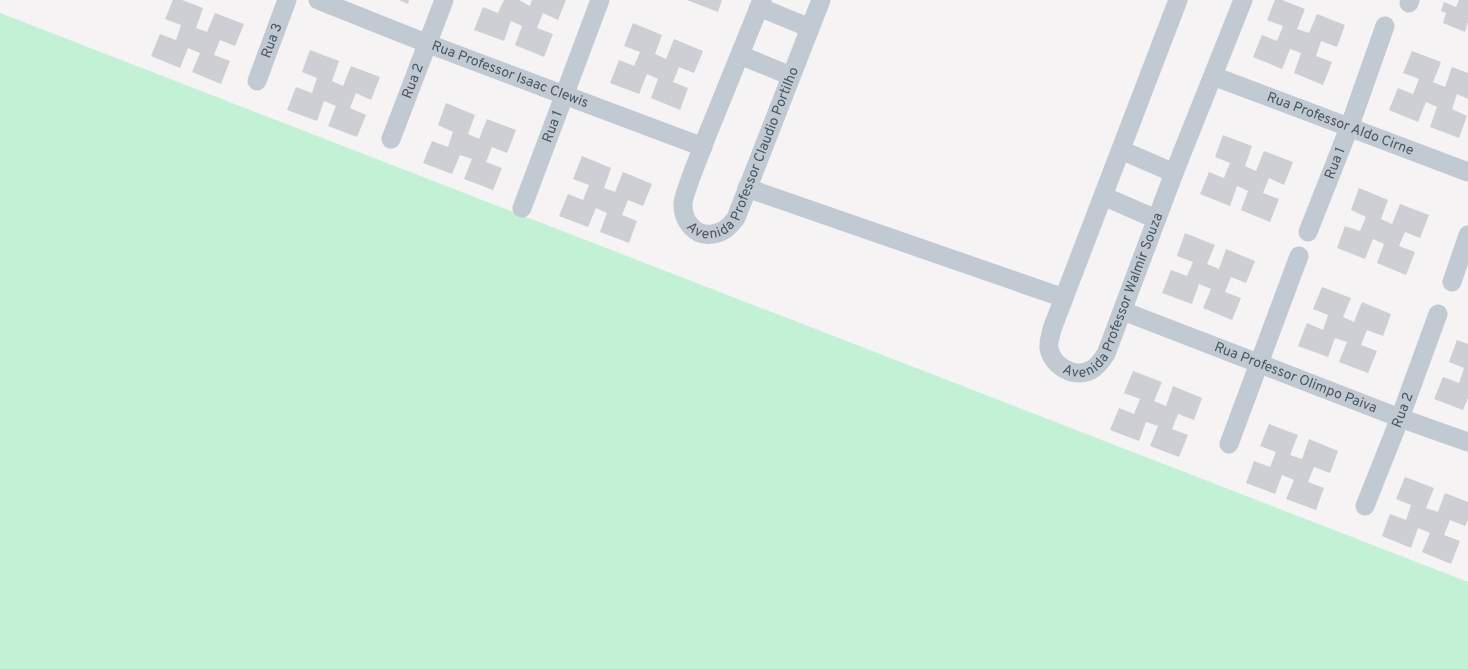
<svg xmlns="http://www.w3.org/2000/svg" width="1468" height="669" font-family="Overpass,sans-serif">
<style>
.green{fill:#c3f1d5}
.building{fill:#cdcfd5}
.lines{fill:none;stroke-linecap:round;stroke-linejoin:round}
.minor{stroke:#c1cad2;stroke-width:19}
.labels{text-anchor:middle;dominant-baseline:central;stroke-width:3;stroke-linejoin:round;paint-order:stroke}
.street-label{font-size:14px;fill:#4a5661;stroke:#fff}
</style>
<rect width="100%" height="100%" fill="#f5f3f3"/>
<path class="green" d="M0,13l1468,569v87h-1468z"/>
<g class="building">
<path d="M173,0h9l21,8 -7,20 11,4 8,-19 29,11 -9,22 -15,-6 -6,15 16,6 -9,23 -29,-12 8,-19 -12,-5 -8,20 -29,-12 9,-22 16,6 5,-15 -16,-6z"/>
<path d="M399,0h10l-1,4z"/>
<path d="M504,0h15l11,6 2,-6h34l-8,20 -15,-7 -6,15 16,6 -9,23 -29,-12 7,-19 -11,-5 -7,20 -30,-11 9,-23 15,6z"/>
<path d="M687,0h35l-4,12z"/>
<path d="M1275,0h7l23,9 -8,20 12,4 8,-19 28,11 -8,22 -16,-6 -5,15 16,6 -9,23 -29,-12 7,-20 -11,-4 -8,20 -29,-12 9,-22 15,6 6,-15 -16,-6z"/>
<path d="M1459,0h9v22l-3,10 -22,-9 3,-10 -5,-2 3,-9 12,5z"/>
<path d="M633,23l29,12 -7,19 11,5 8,-20 29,12 -9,22 -15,-6 -6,15 15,6 -8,22 -29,-12 7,-19 -11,-5 -8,20 -29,-11 9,-23 15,6 6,-14 -16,-6z"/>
<path d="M310,50l29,11 -7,20 11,5 8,-20 29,11 -9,23 -15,-7 -6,15 16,7 -9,22 -29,-11 8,-20 -12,-5 -7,20 -30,-11 9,-23 16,6 5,-15 -15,-6z"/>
<path d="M1412,51l29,11 -8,20 12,5 7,-20 16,6v26l-11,-5 -5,15 15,7 -8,22 -29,-11 7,-20 -11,-5 -8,20 -29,-12 9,-22 15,6 6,-15 -16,-6z"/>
<path d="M446,103l29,12 -7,19 11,5 8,-20 29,11 -9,23 -15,-6 -6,15 16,6 -9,22 -29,-11 8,-20 -12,-4 -8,19 -29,-11 9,-22 16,6 5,-15 -15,-7z"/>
<path d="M1223,135l29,11 -7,20 11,5 8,-20 29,11 -9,23 -15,-7 -6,15 16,6 -9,23 -29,-12 7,-19 -11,-5 -7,20 -30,-12 9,-22 15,6 6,-15 -15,-6z"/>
<path d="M582,156l29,12 -7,20 11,4 8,-20 29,12 -9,22 -15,-6 -6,15 15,6 -8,22 -29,-11 7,-19 -11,-5 -8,19 -29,-11 9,-22 15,6 6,-15 -16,-6z"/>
<path d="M1359,188l29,12 -7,19 11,5 8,-20 29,11 -9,23 -15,-6 -6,14 16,6 -9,23 -29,-12 7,-19 -11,-5 -8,20 -28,-11 8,-22 15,5 6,-14 -15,-7z"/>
<path d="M1185,233l30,12 -8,19 12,5 7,-20 29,12 -9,22 -15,-6 -6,15 16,6 -9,22 -29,-12 8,-19 -12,-5 -7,20 -30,-11 9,-23 16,6 6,-14 -16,-6z"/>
<path d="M1322,287l29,11 -8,19 11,5 8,-20 29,12 -8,22 -16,-6 -6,15 16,6 -9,22 -29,-11 8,-20 -12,-4 -7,19 -30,-11 9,-23 16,7 5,-15 -15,-6z"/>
<path d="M1457,340l11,4v54l-5,12 -29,-11 9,-22 16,6 5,-15 -15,-6z"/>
<path d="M1133,371l29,11 -8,19 12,5 7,-20 29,12 -8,22 -16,-6 -6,15 16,6 -9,22 -29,-11 8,-20 -12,-4 -7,19 -29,-11 9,-22 15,6 6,-15 -16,-6z"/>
<path d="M1269,424l29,11 -8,20 12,4 7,-20 29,12 -8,22 -16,-6 -6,15 16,6 -8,22 -30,-11 8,-19 -12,-5 -7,19 -29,-11 8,-22 16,6 6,-15 -16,-6z"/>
<path d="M1405,477l29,11 -8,20 12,4 7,-19 23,9v18l-3,6 -15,-6 -6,15 16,6 -9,23 -29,-12 8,-19 -12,-5 -7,20 -29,-12 8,-22 16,6 5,-15 -15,-6z"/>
</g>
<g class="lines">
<g class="minor">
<path id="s1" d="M318,0l108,43 277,104"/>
<path id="s2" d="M762,0c-19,46 -37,92 -56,138 -5,13 -10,26 -15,39 -3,9 -7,18 -8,26 -1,16 11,34 29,31 11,-1 17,-7 24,-16l85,-218"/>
<path id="s3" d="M1178,0l-126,329c-1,6 -4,13 -3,19 3,18 25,31 42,22 6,-3 11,-10 15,-16l68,-181 69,-173"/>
<path d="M1409,3l1,-3"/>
<path d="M759,7l51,21"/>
<path d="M740,55l51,21"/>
<path id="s4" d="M1213,76l255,96"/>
<path id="s5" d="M257,81l30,-81"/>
<path id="s6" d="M391,139l53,-139"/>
<path d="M1121,150l53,23"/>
<path d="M747,188l317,110"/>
<path d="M1103,196l53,23"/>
<path id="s7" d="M522,208l78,-208"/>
<path id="s8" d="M1308,232l41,-104 36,-102"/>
<path d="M1452,282l16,-47"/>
<path id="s9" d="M1123,311l277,107 68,24"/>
<path d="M1229,444l70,-188"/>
<path id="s10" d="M1365,506l35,-88 38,-104"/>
</g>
</g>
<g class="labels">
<g class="street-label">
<text stroke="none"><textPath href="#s5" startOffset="43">Rua 3</textPath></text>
<text stroke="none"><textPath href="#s1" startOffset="206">Rua Professor Isaac Clewis</textPath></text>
<text stroke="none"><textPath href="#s6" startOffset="62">Rua 2</textPath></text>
<text stroke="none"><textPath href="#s4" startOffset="136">Rua Professor Aldo Cirne</textPath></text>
<text stroke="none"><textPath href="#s7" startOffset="87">Rua 1</textPath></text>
<text stroke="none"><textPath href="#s2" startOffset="349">Avenida Professor Claudio Portilho</textPath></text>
<text stroke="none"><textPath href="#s8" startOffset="74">Rua 1</textPath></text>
<text stroke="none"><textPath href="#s3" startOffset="498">Avenida Professor Walmir Souza</textPath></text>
<text stroke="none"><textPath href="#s9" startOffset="185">Rua Professor Olimpo Paiva</textPath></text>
<text stroke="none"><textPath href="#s10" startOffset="103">Rua 2</textPath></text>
</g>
</g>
</svg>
